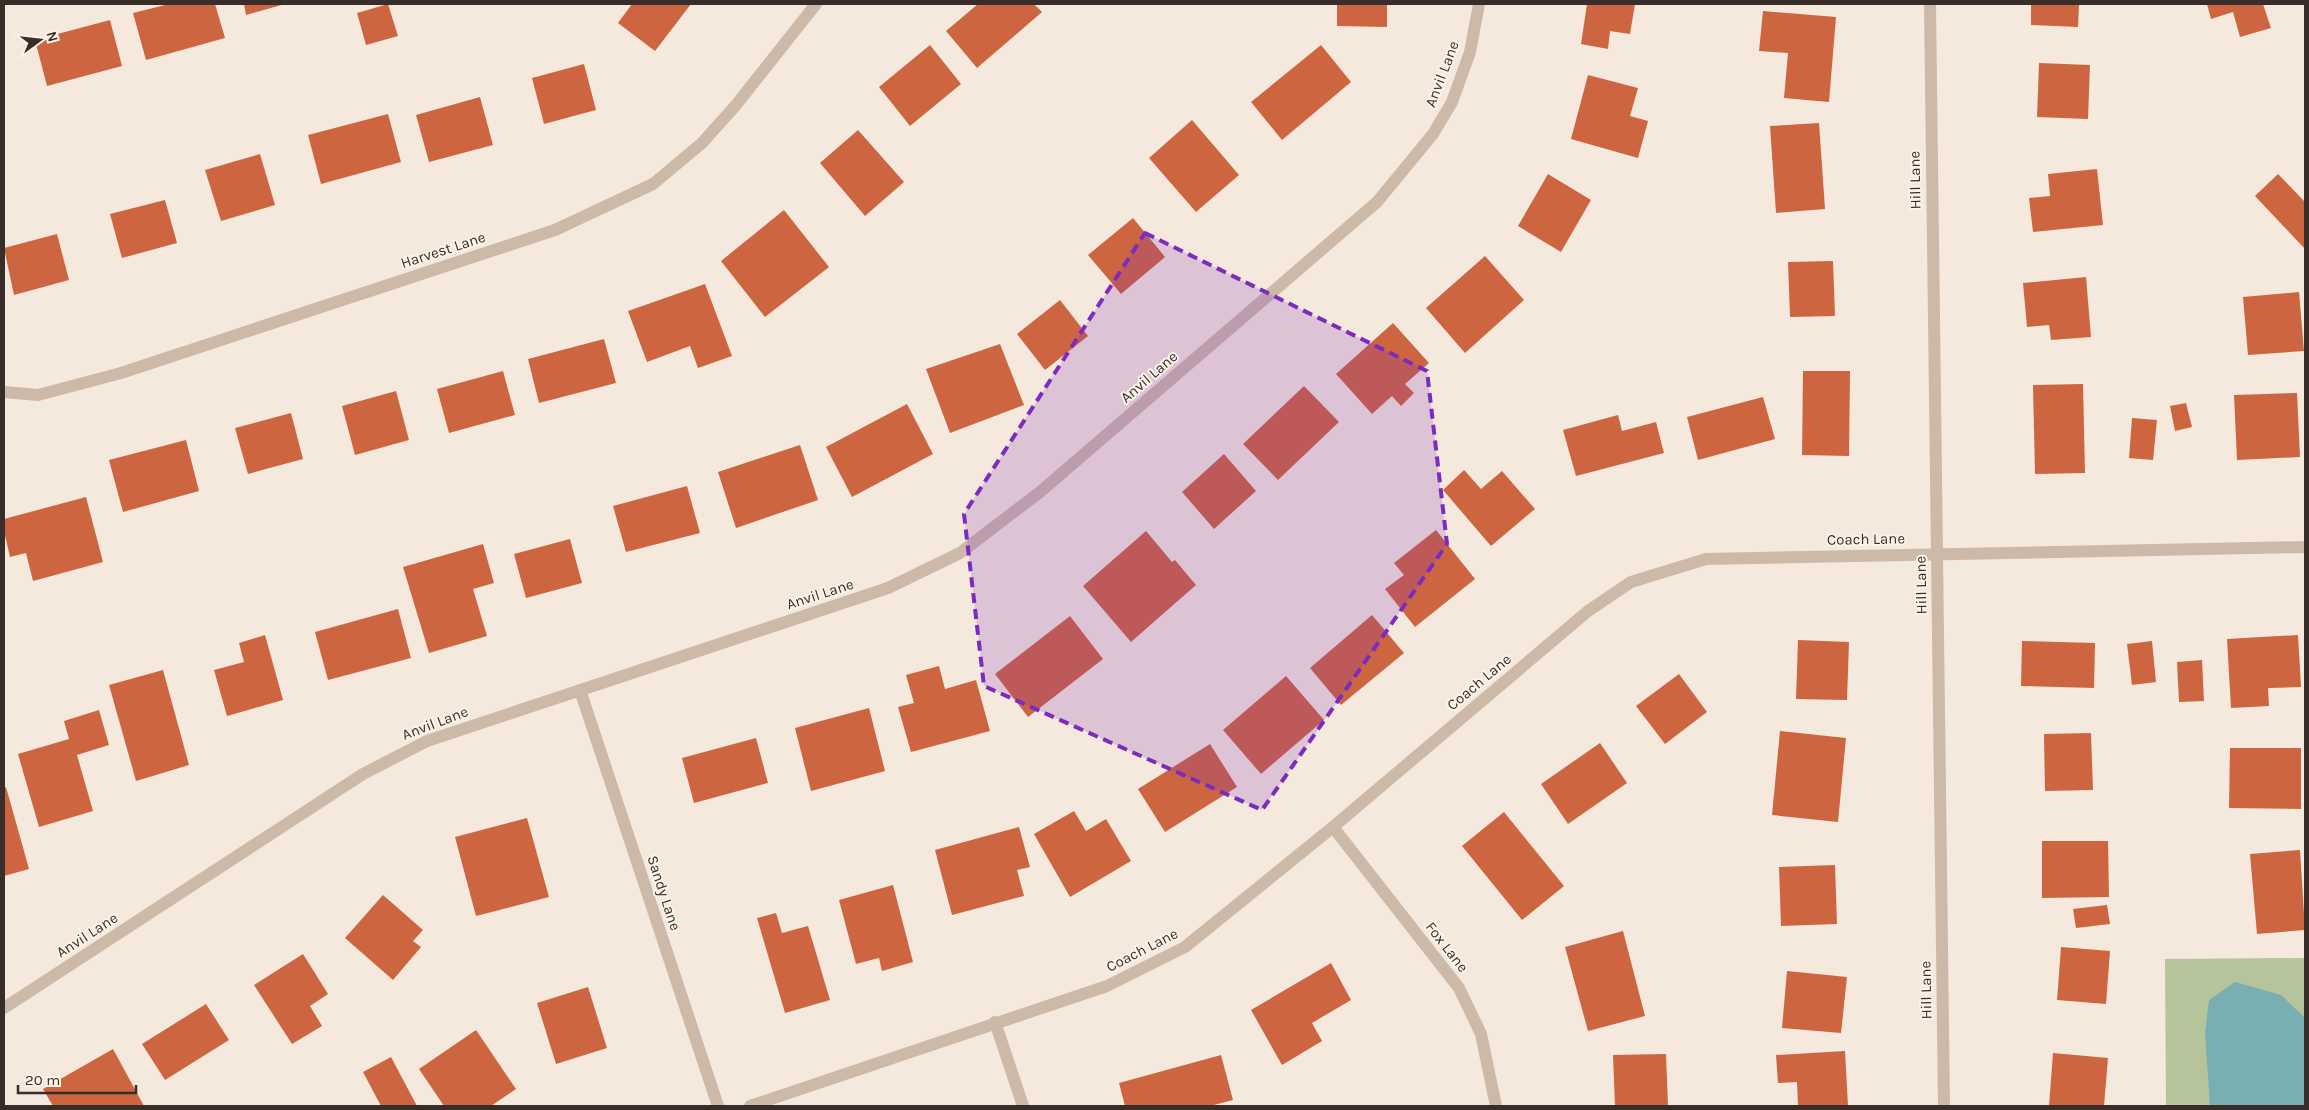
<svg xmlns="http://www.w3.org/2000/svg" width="2309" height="1110" font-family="Karla,sans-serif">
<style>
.green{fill:#b5c49a}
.water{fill:#79aeb2}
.building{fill:#cd6640}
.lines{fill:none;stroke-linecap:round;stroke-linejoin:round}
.street{stroke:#cdb9a7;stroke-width:12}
.marked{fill:#7b2cbf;fill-opacity:0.2;stroke:#7b2cbf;stroke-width:4;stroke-dasharray:10 6;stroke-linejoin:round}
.labels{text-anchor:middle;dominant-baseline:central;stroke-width:4;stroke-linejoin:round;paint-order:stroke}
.street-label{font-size:15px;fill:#382d28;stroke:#fbf3e8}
</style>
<rect width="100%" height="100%" fill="#f4e9dc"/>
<path class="green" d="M2305,958v148h-139l-1,-147z"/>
<path class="water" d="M2235,982l46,13 24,23v88h-95l-5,-73 4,-33z"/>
<g class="building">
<path d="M169,4h46l10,34 -79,22 -13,-47z"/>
<path d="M244,4h41l-39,11z"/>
<path d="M388,4l10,32 -32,9 -9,-32z"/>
<path d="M632,4h59l-36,47 -37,-28z"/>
<path d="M978,4h56l8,8 -65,56 -31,-37z"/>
<path d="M1337,4h50v23l-50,-1z"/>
<path d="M1587,4h48l-5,30 -20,-3 -2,18 -27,-5z"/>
<path d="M2031,4h48l-1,23 -47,-2z"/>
<path d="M2207,4h56l8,24 -31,9 -7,-25 -22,7z"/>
<path d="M1763,11l73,6 -7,85 -45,-4 4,-45 -29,-2z"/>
<path d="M110,20l12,46 -75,20 -12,-46z"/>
<path d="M930,45l31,39 -51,42 -31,-39z"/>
<path d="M1321,45l30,37 -69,58 -31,-38z"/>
<path d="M2039,63l51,2 -2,54 -51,-2z"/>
<path d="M584,64l12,46 -52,14 -12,-46z"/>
<path d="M1588,75l50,13 -8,28 18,5 -10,37 -67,-19z"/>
<path d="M480,97l13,48 -64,17 -13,-47z"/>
<path d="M388,114l13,48 -80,22 -13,-49z"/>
<path d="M1192,120l47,55 -43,37 -47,-54z"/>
<path d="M1819,123l6,86 -49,4 -6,-87z"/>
<path d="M858,130l46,52 -39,34 -45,-53z"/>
<path d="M260,154l15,51 -54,16 -16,-51z"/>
<path d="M2097,169l6,56 -70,7 -4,-34 21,-2 -2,-22z"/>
<path d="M1548,174l43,26 -30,52 -43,-26z"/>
<path d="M2278,174l27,28v47l-50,-53z"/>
<path d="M165,200l12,43 -55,15 -12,-44z"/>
<path d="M784,210l45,57 -64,50 -44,-56z"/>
<path d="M1133,218l32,39 -44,37 -33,-39z"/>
<path d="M57,234l12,46 -55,15 -10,-47z"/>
<path d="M1485,256l39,44 -59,53 -39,-45z"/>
<path d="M1833,261l2,55 -45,1 -2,-55z"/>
<path d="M2086,277l5,60 -40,3 -2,-15 -22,2 -4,-44z"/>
<path d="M705,284l27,72 -34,12 -8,-22 -43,16 -19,-51z"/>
<path d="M2299,292l5,59 -56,4 -5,-58z"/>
<path d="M1060,300l28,36 -43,34 -28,-36z"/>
<path d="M1393,323l36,40 -24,21 9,9 -13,13 -9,-10 -20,18 -36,-40z"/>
<path d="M604,339l12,44 -77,20 -11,-44z"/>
<path d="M1000,344l24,61 -74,28 -24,-64z"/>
<path d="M503,371l12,44 -66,18 -12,-44z"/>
<path d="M1803,371h47l-1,85 -47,-1z"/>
<path d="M2083,384l2,89 -50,1 -2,-89z"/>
<path d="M1304,386l35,36 -61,58 -35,-36z"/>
<path d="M396,391l13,49 -54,15 -13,-49z"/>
<path d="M2297,393l3,64 -63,3 -3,-65z"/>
<path d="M1763,397l12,42 -77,21 -11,-43z"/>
<path d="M2186,403l6,24 -17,4 -5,-25z"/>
<path d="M907,404l26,50 -81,43 -26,-50z"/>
<path d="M291,413l12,46 -55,15 -13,-46z"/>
<path d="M1618,415l4,16 34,-9 8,31 -88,23 -13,-46z"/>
<path d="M2132,418l25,2 -4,40 -24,-2z"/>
<path d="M186,440l13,51 -76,21 -14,-52z"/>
<path d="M800,445l18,55 -82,28 -18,-56z"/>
<path d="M1224,454l32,37 -42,38 -32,-37z"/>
<path d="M1464,470l17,19 21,-18 33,38 -44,37 -48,-56z"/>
<path d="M687,486l13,47 -74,19 -13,-46z"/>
<path d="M86,497l17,65 -70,19 -7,-28 -16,4 -6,-26v-12z"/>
<path d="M1436,530l39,49 -60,48 -30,-38 19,-14 -10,-12z"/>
<path d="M1146,531l26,31 3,-2 21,25 -65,57 -48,-56z"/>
<path d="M570,539l12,44 -56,15 -12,-44z"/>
<path d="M483,544l11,39 -21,6 14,47 -58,17 -26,-86z"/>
<path d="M398,609l13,49 -83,22 -13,-48z"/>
<path d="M1372,615l32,38 -63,52 -31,-37z"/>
<path d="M1070,616l33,43 -75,58 -33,-43z"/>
<path d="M265,635l18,65 -56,16 -13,-46 30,-8 -5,-19z"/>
<path d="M2298,635l3,52 -33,1 1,18 -38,2 -4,-69z"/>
<path d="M1798,640l51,2 -2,58 -51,-1z"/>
<path d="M2022,641l73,2 -1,45 -73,-2z"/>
<path d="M2152,641l4,41 -24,3 -5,-41z"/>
<path d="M2202,660l2,41 -25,1 -2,-40z"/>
<path d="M939,666l6,23 31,-9 14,51 -79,21 -13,-45 16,-4 -8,-28z"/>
<path d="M163,670l26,95 -53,16 -27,-96z"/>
<path d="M1679,674l28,38 -42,32 -29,-38z"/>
<path d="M1286,676l38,44 -63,54 -38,-44z"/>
<path d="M869,708l16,63 -74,20 -16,-63z"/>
<path d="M99,710l10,35 -32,10 16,56 -54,16 -21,-73 51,-15 -5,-18z"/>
<path d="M1780,731l66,7 -8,84 -66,-7z"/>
<path d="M2091,733l2,57 -48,1 -1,-57z"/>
<path d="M756,738l12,45 -74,20 -12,-45z"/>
<path d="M1600,743l27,40 -59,41 -27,-40z"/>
<path d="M1210,744l27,43 -72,45 -27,-43z"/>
<path d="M2230,748h71v61l-72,-1z"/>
<path d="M6,787l23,82 -25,7v-88z"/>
<path d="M1074,811l12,20 20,-12 25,42 -61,36 -36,-63z"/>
<path d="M1504,812l60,74 -42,34 -60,-74z"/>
<path d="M527,818l22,79 -73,19 -21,-79z"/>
<path d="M1019,827l11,40 -13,3 7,26 -72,19 -17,-65z"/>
<path d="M2042,841h66l1,56 -67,1z"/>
<path d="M2300,850l5,80 -48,4 -7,-80z"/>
<path d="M1835,865l2,59 -56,2 -2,-59z"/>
<path d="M893,885l20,77 -31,9 -3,-13 -23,6 -17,-64z"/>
<path d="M383,895l40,35 -10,11 8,6 -28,33 -48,-42z"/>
<path d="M2107,905l3,19 -34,4 -3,-19z"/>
<path d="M776,913l6,20 26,-7 22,74 -45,13 -28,-95z"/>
<path d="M1623,931l22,85 -57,15 -23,-84z"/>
<path d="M2061,947l49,4 -4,53 -49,-4z"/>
<path d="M303,954l25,40 -18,12 12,20 -30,18 -38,-59z"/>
<path d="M1331,963l20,37 -39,23 10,18 -40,24 -31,-55z"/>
<path d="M1787,971l60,6 -6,56 -59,-5z"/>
<path d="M588,987l19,61 -51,16 -19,-61z"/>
<path d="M206,1004l23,36 -64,40 -23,-36z"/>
<path d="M476,1030l40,59 -25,17h-47l-25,-37z"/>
<path d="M113,1049l31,57h-91l-10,-17z"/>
<path d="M1845,1051l3,55h-50l-1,-24 -19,1 -2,-28z"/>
<path d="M2053,1053l55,5 -4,48h-55z"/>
<path d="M1666,1054l2,52h-53l-2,-51z"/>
<path d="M1221,1055l12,45 -23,6h-85l-6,-23z"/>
<path d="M391,1057l26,49h-36l-18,-34z"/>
</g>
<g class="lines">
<g class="street">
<path d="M1930,4l14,1102"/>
<path d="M4,392l34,3 83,-22 434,-143 98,-46 49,-41 34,-38 80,-101"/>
<path d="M580,690l138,416"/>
<path d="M1333,827l126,161 22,46 15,72"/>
<path d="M4,1008l359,-234 64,-33 461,-153 72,-35 80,-61 337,-290 56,-68 19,-32 18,-50 9,-48"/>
<path d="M995,1022l28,84"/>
<path d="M750,1106l357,-120 78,-39 148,-120 255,-216 43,-29 75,-23 599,-12"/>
</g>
</g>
<path class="marked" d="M1145,233l282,138 20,173 -185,266 -278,-124 -20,-172z"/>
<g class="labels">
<g class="street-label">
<text transform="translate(1442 74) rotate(-69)">Anvil Lane</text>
<text transform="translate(1915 180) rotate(-91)">Hill Lane</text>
<text transform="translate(443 250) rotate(-18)">Harvest Lane</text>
<text transform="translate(1149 377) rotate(-41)">Anvil Lane</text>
<text transform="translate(1866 539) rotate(-1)">Coach Lane</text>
<text transform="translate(1921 585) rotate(-91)">Hill Lane</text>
<text transform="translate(820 594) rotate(-18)">Anvil Lane</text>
<text transform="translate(1479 682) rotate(-40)">Coach Lane</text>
<text transform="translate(435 723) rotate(-21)">Anvil Lane</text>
<text transform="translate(664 893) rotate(72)">Sandy Lane</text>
<text transform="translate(87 935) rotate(-33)">Anvil Lane</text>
<text transform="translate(1447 947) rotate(52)">Fox Lane</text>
<text transform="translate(1142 950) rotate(-27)">Coach Lane</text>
<text transform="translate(1926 990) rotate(-91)">Hill Lane</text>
</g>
</g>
<rect width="2309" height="1110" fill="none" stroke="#382d28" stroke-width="10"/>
<g transform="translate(40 40) rotate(75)" stroke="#fbf3e8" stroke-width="4" paint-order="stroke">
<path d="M0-4L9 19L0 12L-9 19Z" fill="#382d28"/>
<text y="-8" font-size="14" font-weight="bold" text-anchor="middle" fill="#382d28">N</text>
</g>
<path d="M18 1085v8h118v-8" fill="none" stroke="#382d28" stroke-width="2.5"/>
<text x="25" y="1085" font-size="15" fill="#382d28" stroke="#fbf3e8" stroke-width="4" paint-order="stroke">20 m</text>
</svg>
